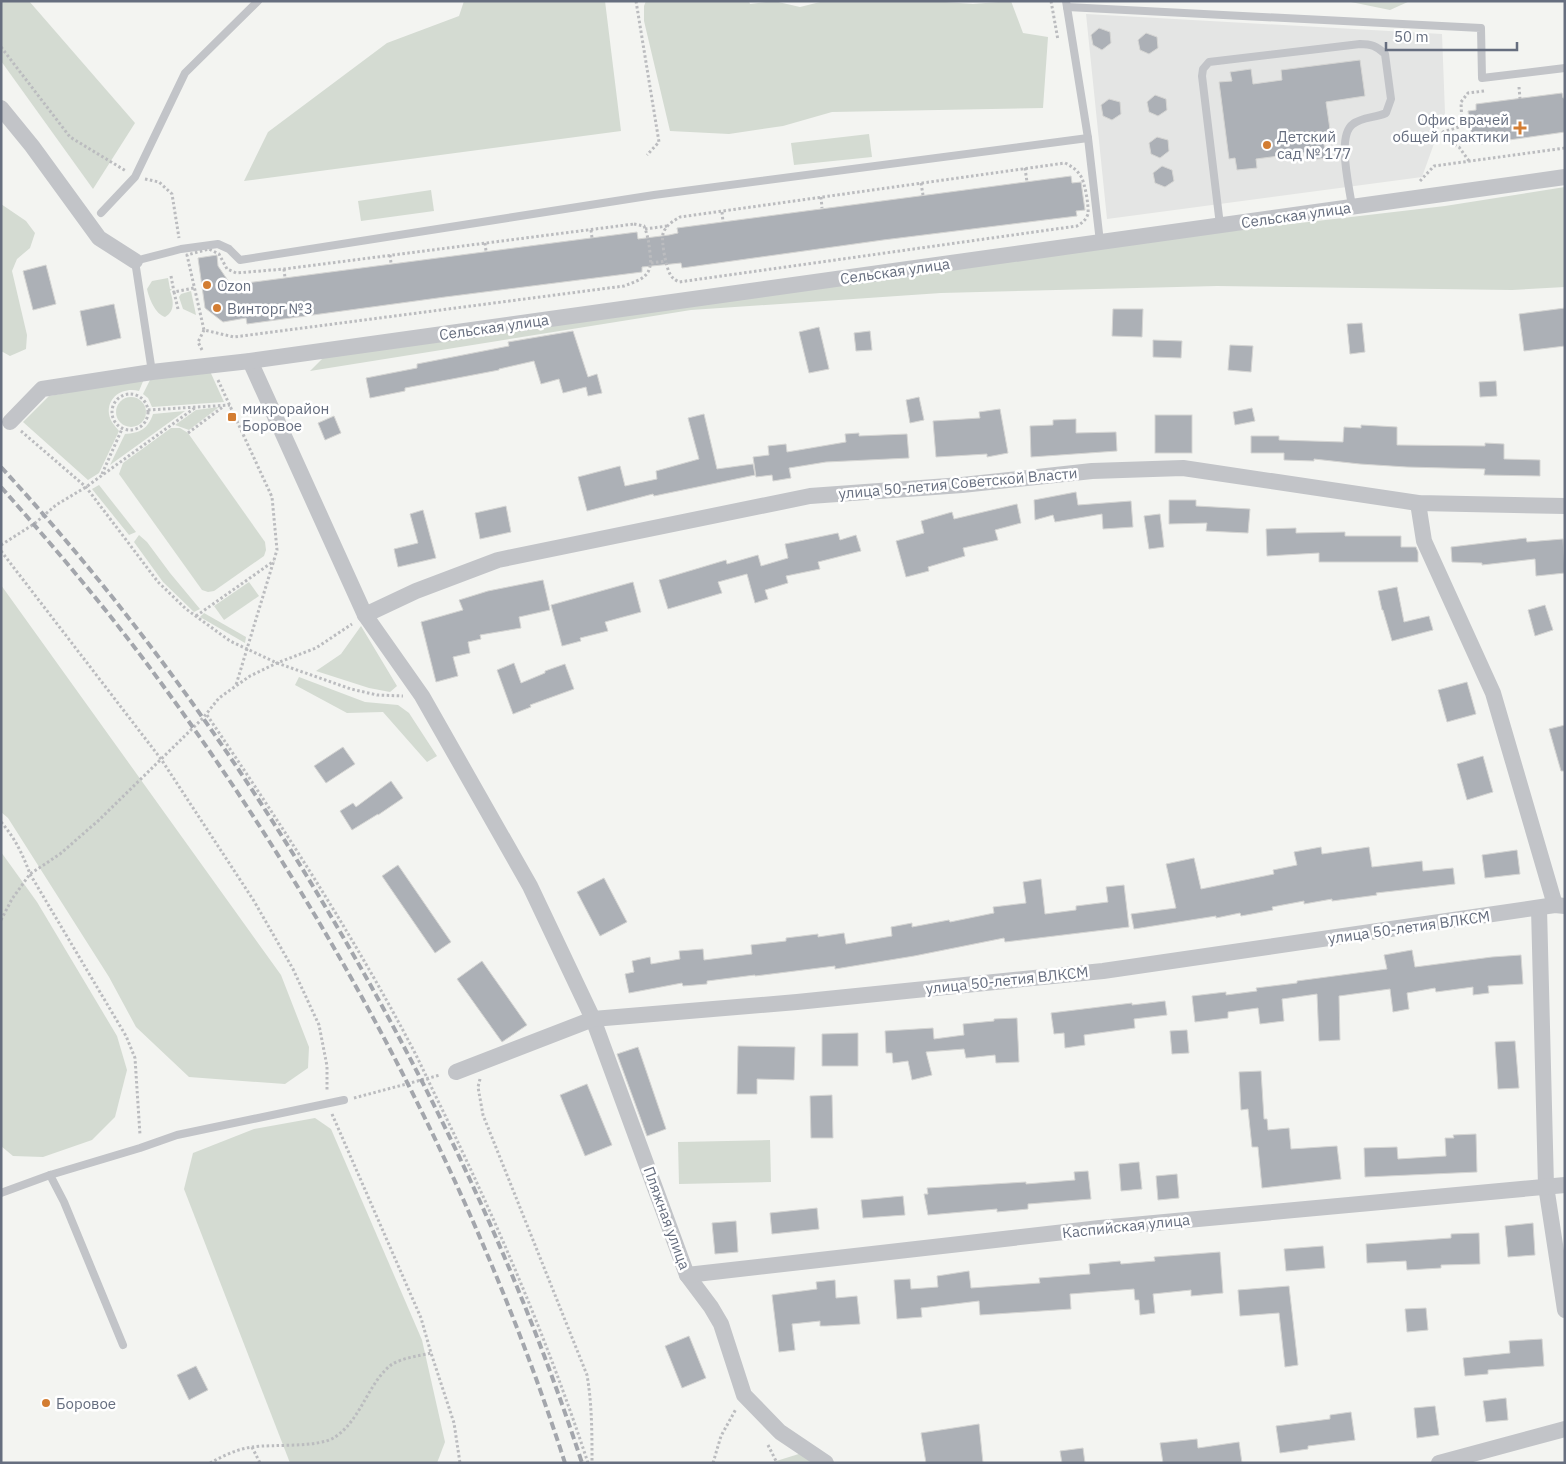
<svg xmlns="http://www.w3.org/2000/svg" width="1566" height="1464" font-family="'IBM Plex Sans',sans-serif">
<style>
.built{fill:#e4e5e4}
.green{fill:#d4dbd2}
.building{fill:#acb0b6;stroke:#d5d5d3}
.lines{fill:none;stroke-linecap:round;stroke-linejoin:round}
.path{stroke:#bbbcbf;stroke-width:3;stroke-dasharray:2.5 2.5;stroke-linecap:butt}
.service{stroke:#c2c4c8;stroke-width:8}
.minor{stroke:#c2c4c8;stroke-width:16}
.rail{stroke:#a3a6ac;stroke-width:4;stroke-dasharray:8 4;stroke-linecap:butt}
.poi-dot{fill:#d37d32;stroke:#fff;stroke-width:2}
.labels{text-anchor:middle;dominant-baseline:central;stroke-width:5;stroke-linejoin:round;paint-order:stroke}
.poi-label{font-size:15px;fill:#666e7f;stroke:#fff;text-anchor:start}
.street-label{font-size:15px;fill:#666e7f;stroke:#fff}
</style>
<rect width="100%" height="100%" fill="#f3f4f1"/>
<path class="built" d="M1086,14l356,20 3,79 -23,64 -315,42z"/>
<g class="green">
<path d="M1,1h28l106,122 -42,66 -92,-128z"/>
<path d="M464,1h141l16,130 -377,50 24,-49 119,-89 72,-27z"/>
<path d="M646,1h103l1,3 24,-3 26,6 24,-6h107l42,3 38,-3 12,32 25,4 -5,71 -211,4 -49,14 -54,8 -59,-3 -26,-110v-15z"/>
<path d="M1346,1h64l-20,9z"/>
<path d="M869,134l3,23 -78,8 -3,-22z"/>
<path d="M1565,187v100l-53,3 -295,-4 -276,7 -250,17 -381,61 13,-13 747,-108 375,-44z"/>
<path d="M431,190l3,21 -73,10 -3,-20z"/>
<path d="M1,204l25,17 9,12 -5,15 -13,11 -5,12 15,64 -1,14 -16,7 -9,-5z"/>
<path d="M168,278l2,11h2l-2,2c3,8 6,20 -5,26 -10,-3 -16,-19 -18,-28l5,-8z"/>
<path d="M191,291l5,24 -13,-6 -4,-12 2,-3z"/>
<path d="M209,369l15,33 -72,5 -4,-9 -5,-4 8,-16z"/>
<path d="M144,379l-5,12c-15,-4 -32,5 -30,23 1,7 6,12 10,17l-20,42 -11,7 -65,-58 26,-26z"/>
<circle cx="131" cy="412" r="15"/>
<path d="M219,407l-30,23 -14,-5 21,-15z"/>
<path d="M185,411l-75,54 15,-31c15,-1 23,-5 28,-20z"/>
<path d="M171,428h9l8,5 77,109 1,8 -2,6 -50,35 -6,1 -6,-2 -83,-116 4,-11z"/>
<path d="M99,485l37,47 -7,3 -37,-46z"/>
<path d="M139,535l8,7 23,31 30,36 -6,3 -31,-30 -29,-40z"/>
<path d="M249,582l10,14 -35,24 -10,-14z"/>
<path d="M1,585l280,390 28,72 -1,21 -23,16 -96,-7 -53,-50 -27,-50 -101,-159 -7,-6z"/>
<path d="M204,613l42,24 -1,6 -45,-26z"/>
<path d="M361,626l36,60 -7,6 -21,-4 -53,-17 25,-17z"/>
<path d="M299,677l66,25 33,3 11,8 28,43 -10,6 -44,-50 -36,1 -52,-28z"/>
<path d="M1,852l36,50 80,134 10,34 -12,47 -23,23 -49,17 -30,-1 -12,-10z"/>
<path d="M315,1118l16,11 91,211 23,102 -8,21h-147l-106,-274 9,-36 61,-24z"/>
<path d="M770,1140l1,42 -92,2 -1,-42z"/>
<path d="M802,1453l14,10 -43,-1z"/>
</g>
<g class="building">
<path d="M1099,28l11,4 1,11 -9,7 -9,-5 -2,-10z"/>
<path d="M1146,33l11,4 1,11 -9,6 -9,-4 -2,-10z"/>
<path d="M1360,60l5,36 -39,6 6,41 -8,1 2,14 -17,2v-8l-53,7 1,9 -20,2 -2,-12 -6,1 -10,-77 13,-1 -2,-9 21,-3 2,15 29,-4 -1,-10z"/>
<path d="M1562,93l1,5h2v34l-84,12 -1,-5 -8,1 -4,-29 8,-1v-6z"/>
<path d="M1155,95l11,4 1,11 -9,6 -9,-4 -2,-10z"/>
<path d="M1109,99l11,3 1,12 -9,6 -9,-4 -2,-11z"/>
<path d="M1157,137l11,3 1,11 -9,7 -9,-4 -2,-11z"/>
<path d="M1162,166l10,4 2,11 -9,6 -10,-4 -2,-10z"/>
<path d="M1071,176l1,7 9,-1 4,28 -9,1 1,5 -194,24 -201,28 -1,-5 -39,4v5l-197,25 -198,27 -1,-6 -23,4 -18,-14 -7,-50 19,-3 1,11 13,19 406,-53 1,7 31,-4 9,-2 -1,-5z"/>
<path d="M46,265l10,39 -23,6 -10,-39z"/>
<path d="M114,304l7,34 -34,8 -7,-35z"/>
<path d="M1565,308v38l-41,5 -5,-37z"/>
<path d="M1113,309h30l-1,28 -30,-1z"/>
<path d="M1362,323l3,29 -15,2 -3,-30z"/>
<path d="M819,327l10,42 -20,4 -10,-41z"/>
<path d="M573,331l15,46 9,-3 5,19 -14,3 -2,-9 -23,6 -4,-14 -18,5 -7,-23 -35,8v1l-94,18v3l-35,7 -4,-20 51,-10v-4l92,-18 -1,-4z"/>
<path d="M870,331l2,19 -16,1 -2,-18z"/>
<path d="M1153,340l29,1 -1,17 -28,-1z"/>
<path d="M1230,345l23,1 -2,26 -23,-2z"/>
<path d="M1496,381l1,15 -17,1 -1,-15z"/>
<path d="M919,397l5,23 -14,3 -4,-23z"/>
<path d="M1252,408l3,13 -20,4 -2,-13z"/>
<path d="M1000,409l8,44 -21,4v-3l-51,3 -3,-36 47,-3 -1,-6z"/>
<path d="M704,414l13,55 36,-5 2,11 -101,21 -1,-2 -66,17 -9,-34 42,-11 5,20 32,-7 -1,-8 43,-12 -11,-41z"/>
<rect x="1155" y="415" width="37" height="38"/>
<path d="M334,416l7,17 -16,7 -7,-17z"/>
<path d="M1076,419v14l40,-1 1,19 -86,6 -1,-31 23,-1v-5z"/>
<path d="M1361,425l36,2v18l88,1v-3l19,1v15l36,1v16l-56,-1 1,-6 -78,-2 -47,-3 -46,-5v2l-30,-1v-7h-33v-17h28v4l64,2 1,-15 17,1z"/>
<path d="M859,433v3l48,-2 2,24 -83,4 -37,6 2,10 -18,3 -1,-6 -16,2 -3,-20 16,-2 -1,-9 18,-2 1,8 59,-10 -1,-8z"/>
<path d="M1076,492l2,13 53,-4 2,26 -30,2 -1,-15 -47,8 -2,-7 -18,5 -1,-20z"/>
<path d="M1169,500h27v6l54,3 -2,24 -42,-2 1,-8 -38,1z"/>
<path d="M1017,504l4,19 -26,7 3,10 -35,8 2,8 -37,11 1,4 -23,6 -10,-36 28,-8 -3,-12 31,-9 2,7z"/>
<path d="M506,506l5,26 -31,7 -5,-26z"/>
<path d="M423,510l13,48 -38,9 -4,-18 24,-6 -8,-29z"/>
<path d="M1160,514l4,33 -15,2 -5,-33z"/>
<path d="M1296,528v5l49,-1v4h56v11h15l2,5v10h-99v-9l-52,3 -1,-27z"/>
<path d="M838,533l2,7 16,-5 5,16 -43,11 2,7 -34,7 2,7 -23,7 3,9 -13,4 -8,-29 -29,8 4,11 -54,16 -9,-29 67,-20 1,4 31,-9 3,11 27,-8 -3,-14z"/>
<path d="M1526,538l1,4 36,-3 2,34 -29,3 -1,-17 -53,6v-2l-30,-1 -1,-15z"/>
<path d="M543,580l7,30 -31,7 2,11 -41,7 1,4 -13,3 2,11 -17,4 5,19 -22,6 -15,-60 42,-12 -4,-10 29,-9z"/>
<path d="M633,582l8,30 -36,10 3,9 -28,7 1,3 -19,5 -11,-41z"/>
<path d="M1397,587l7,35 25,-6 4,14 -41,11 -9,-31h-1l-4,-19z"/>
<path d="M1545,605l8,25 -18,6 -7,-26z"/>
<path d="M514,663l7,20 24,-10v-2l20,-7 9,25 -44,16 1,2 -18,7 -16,-44z"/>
<path d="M1467,682l9,32 -29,8 -9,-32z"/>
<path d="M1565,725v46h-4l-12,-42z"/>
<path d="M343,747l12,17 -29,19 -12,-17z"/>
<path d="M1483,756l10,36 -26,8 -10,-36z"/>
<path d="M391,781l12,17 -25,17v-1l-26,16 -12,-19 13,-8 3,4z"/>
<path d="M1321,847l1,7 47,-7 3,20 50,-6 1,10 30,-3 2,16 -79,9 1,2 -45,6v-2l-28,5v-3l-32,6 1,3 -32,6 -1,-3 -24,5v-2l-82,13 -3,-15 45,-6 -10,-44 28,-6 7,31 73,-15 -1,-4 24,-5 -3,-13z"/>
<path d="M1517,850l3,24 -35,4 -3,-23z"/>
<path d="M398,865l53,77 -16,11 -53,-77z"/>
<path d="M604,878l23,44 -27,14 -23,-44z"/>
<path d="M1041,879l4,35 31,-4v-4l32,-4 -2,-15 18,-2 5,42 -124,15 -1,-4 -90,18 -79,13v-3l-80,10v-1l-48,6v3l-24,2 -1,-3 -53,10 -4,-19 9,-2 -2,-11 18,-4 1,7 29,-5 -1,-8 24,-2 1,11 48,-6 -1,-9 35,-4v-3l32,-4v3l26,-4 2,11 46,-8 -1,-9 21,-4v4l37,-7 1,2 44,-9 -1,-6 33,-4 -3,-21z"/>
<path d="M1412,950l3,17 77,-10 29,-2 2,29 -35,2 1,7 -16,2v-8l-37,5 -1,-4 -28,5 2,16 -16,3 -3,-23 -51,7 1,44 -21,1 -2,-47 -35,5 2,22 -24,3 -2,-16 -30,4v6l-33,4 -3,-26 34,-4v3l31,-4 -1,-3 41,-5v-2l90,-12 -3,-14z"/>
<path d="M482,961l45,64 -25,17 -45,-63z"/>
<path d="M1165,1001l2,14 -33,4 1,9 -51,7 1,10 -20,3 -1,-15 -10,1 -3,-21 81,-10v2z"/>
<path d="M1017,1018l2,44 -23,1 -1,-8 -29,3 -2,-9 -38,3 6,23 -20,5 -4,-19 -15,2 -1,-10h-6l-1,-22 48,-3 1,11 30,-4 -1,-11 31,-3v-2z"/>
<path d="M1187,1030l2,23 -17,1 -2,-23z"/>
<path d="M858,1033v33h-36v-32z"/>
<path d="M1515,1041l4,47 -21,1 -3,-47z"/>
<path d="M738,1046l57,1 -1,33 -37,-1v15h-20z"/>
<path d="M638,1047l28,82 -19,7 -30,-82z"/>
<path d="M1261,1071l3,48h3l1,11 21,-2 2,21 46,-3 4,33 -79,9 -4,-41h-6l-4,-38 -7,1 -2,-38z"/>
<path d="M587,1084l25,61 -27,11 -25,-61z"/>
<path d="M832,1095l1,43h-22l-1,-42z"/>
<path d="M1476,1134l1,38 -112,5 -1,-29 33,-1 1,12 48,-3 -1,-18h9l-1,-3z"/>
<path d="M1139,1162l3,27 -21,2 -2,-27z"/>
<path d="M1088,1171l3,28 -63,5v5l-31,3v-3l-69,6 -4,-21h4l-1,-6 99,-6v2l49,-4 -1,-8z"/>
<path d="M1177,1174l2,24 -21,2 -2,-24z"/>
<path d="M903,1196l2,19 -42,3 -2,-18z"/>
<path d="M817,1208l2,21 -47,5 -2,-21z"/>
<path d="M736,1221l2,31 -23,2 -3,-31z"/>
<path d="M1533,1223l2,32 -27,2 -3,-31z"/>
<path d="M1479,1233l1,31 -39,1v3l-34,2 -1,-9 -39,2 -1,-19 85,-6v-4z"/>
<path d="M1323,1246l2,22 -39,3 -2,-22z"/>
<path d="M1220,1252l3,41 -32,3v-6l-38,4 2,19 -15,2 -1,-15h-4l-1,-11 -64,5 1,15 -91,6 -1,-14 -58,7 1,9 -25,2 -3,-39 16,-1 1,10 27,-2 -1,-11 32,-5 2,17 69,-5 -1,-5 51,-4 -1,-10 31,-3 1,3 34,-3 -1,-4z"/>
<path d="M835,1280l1,18 21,-2 3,28 -34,2h-6v-5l-28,3 3,26 -16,2 -7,-57 45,-6 -1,-7z"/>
<path d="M1289,1286l9,79 -13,2 -6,-54 -39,3 -2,-26z"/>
<path d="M1426,1308l2,22 -21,2 -2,-23z"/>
<path d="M689,1336l17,42 -24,10 -17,-42z"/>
<path d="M1542,1339l2,27 -56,4v4l-23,2 -2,-18 47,-5 -1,-12z"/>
<path d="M196,1366l12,24 -19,10 -12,-25z"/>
<path d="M1506,1398l2,22 -22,2 -3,-21z"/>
<path d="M1435,1406l4,29 -22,3 -3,-30z"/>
<path d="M1351,1412l4,28 -47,6v3l-28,4 -4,-27 54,-7v-4z"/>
<path d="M979,1424l4,39h-57l-5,-30z"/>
<path d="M1197,1439l1,9 41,-6 3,21h-79l-3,-20z"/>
<path d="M1083,1448l2,15h-23l-2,-12z"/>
</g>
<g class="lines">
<g class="path">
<path d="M636,1l23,141 -12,13"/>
<path d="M1051,1l7,39"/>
<path d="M1,47l69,90 56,34"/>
<path d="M1519,87l1,12"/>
<path d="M1469,161l-10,-14 -13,-6 -3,-9 19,-6 -1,-24 7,-9 16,-2"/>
<path d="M1065,163c6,3 11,6 15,12 5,6 9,32 8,39 -2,6 -6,9 -11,12l-398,56c-4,-2 -7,-4 -9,-8 -4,-7 -9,-33 -7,-40 2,-8 10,-13 17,-17z"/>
<path d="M1025,168l2,14"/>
<path d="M145,179l14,3 13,12 7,44"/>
<path d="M1420,181l14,-15 131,-18"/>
<path d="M921,183l2,12"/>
<path d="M821,197l1,11"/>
<path d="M722,212l1,10"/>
<path d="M634,224l10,2c4,10 5,17 6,27 3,23 -7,26 -26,33l-390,51 -30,-7 -17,-75 22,-6 10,5 8,15 9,4 48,-4z"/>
<path d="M645,229l22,-3"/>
<path d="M591,230l1,8"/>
<path d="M485,243l1,8"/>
<path d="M390,255l1,8"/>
<path d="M651,263l15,-2"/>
<path d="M284,269l1,9"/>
<path d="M171,276l3,16"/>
<path d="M178,309l-4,-17 20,-4"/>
<path d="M202,350l-4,-8 6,-12"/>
<path d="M218,380l54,117 5,53 -41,135"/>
<circle cx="130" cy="412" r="18"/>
<path d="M148,410l82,-5"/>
<path d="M21,431l65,56 72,95 28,27 44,32 47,22 74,26 26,6 26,1"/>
<path d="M188,433l36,-27"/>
<path d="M102,474l20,-45"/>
<path d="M1,545l33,-21 22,-19 30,-18 110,-80"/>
<path d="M1,551l160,208 93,142 39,68 26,56 8,41v25"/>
<path d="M196,616l78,-55"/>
<path d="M207,715c74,109 147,221 208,338 9,18 17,36 26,54 56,115 107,234 147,356"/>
<path d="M1,822c14,16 22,33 29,52l96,162 9,22 5,77"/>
<path d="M1,920l11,-21 18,-25 30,-20 39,-34 104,-102 16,-20 31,-22 27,-13 39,-15 36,-24"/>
<path d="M480,1079l-2,8 5,28 104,260c5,29 5,58 5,88"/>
<path d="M354,1098l86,-23"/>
<path d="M332,1114l89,204 10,35 23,70 6,40"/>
<path d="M768,1445l9,18"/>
<path d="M252,1447l8,16"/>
<path d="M210,1463c13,-7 27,-14 42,-16 21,-3 67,1 83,-10 26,-17 33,-54 56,-72 10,-7 28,-9 40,-12"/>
<path d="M713,1463l8,-27 15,-27"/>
</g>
<g class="service">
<path d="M1066,1l22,137 12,104"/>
<path d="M1067,7l414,21 1,50 83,-10"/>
<path d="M101,213l34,-36 50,-104 73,-72"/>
<path d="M1220,225l-18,-149 1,-7 6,-7 151,-18c11,0 17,2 25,10l6,45 -5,14c-11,5 -24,4 -33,11 -17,12 -3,65 -1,83"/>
<path d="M152,372l-17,-111 46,-12 37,-5 11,5 11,11 414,-65 434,-57"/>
<path d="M50,1175l14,27 59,143"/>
<path d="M1,1193l49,-18 90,-27 37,-13 167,-35"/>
</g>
<g class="minor">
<path d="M1,108l31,38 67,92 36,23"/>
<path d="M250,361l115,254 57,81 108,190 63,133 94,256 24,32 10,17 23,71 36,37 46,31"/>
<path d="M10,422l32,-33 110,-17 98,-11 1315,-184"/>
<path d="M1418,503l6,38 69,152 62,212"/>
<path d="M365,615l51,-24 82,-31 312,-64 152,-11 130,-14 91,-3 235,35 147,3"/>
<path d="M1539,908l7,278 19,124"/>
<path d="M456,1072l137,-53 204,-17 306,-31 452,-66 10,1"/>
<path d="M687,1275l413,-47 465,-43"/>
<path d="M1439,1463l126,-34"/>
</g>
<g class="rail">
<path d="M1,467c125,136 234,287 328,446 103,174 190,357 253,550"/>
<path d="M1,487c53,60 105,121 152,185 176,238 321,509 412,791"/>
</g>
</g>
<g class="poi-dot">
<path d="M1517.5 120.5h5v5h5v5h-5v5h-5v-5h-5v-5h5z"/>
<circle cx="1267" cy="145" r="5"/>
<circle cx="207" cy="285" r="5"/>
<circle cx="217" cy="308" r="5"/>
<rect x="227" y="412" width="10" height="10" rx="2.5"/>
<circle cx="46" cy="1403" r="5"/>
</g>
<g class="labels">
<g class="poi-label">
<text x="1509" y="119" text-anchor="end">Офис врачей<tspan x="1509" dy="17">общей практики</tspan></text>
<text x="1277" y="136">Детский<tspan x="1277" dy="17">сад № 177</tspan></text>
<text x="217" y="285">Ozon</text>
<text x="227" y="308">Винторг №3</text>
<text x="242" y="408">микрорайон<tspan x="242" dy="17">Боровое</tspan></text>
<text x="56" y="1403">Боровое</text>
</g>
<g class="street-label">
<text transform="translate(1296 215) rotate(-8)">Сельская улица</text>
<text transform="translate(895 271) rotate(-8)">Сельская улица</text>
<text transform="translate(494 327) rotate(-8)">Сельская улица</text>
<text transform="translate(958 483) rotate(-5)">улица 50-летия Советской Власти</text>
<text transform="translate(1409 927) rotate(-8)">улица 50-летия ВЛКСМ</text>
<text transform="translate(1007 980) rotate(-6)">улица 50-летия ВЛКСМ</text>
<text transform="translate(667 1218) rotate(70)">Пляжная улица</text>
<text transform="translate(1126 1226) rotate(-6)">Каспийская улица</text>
</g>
</g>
<rect width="1566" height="1464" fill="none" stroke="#666e7f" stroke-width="5"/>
<path d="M1386 42v8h131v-8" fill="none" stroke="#666e7f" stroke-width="2.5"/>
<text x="1394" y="42" font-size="15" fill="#666e7f" stroke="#ffffff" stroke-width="4" paint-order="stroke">50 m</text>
</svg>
